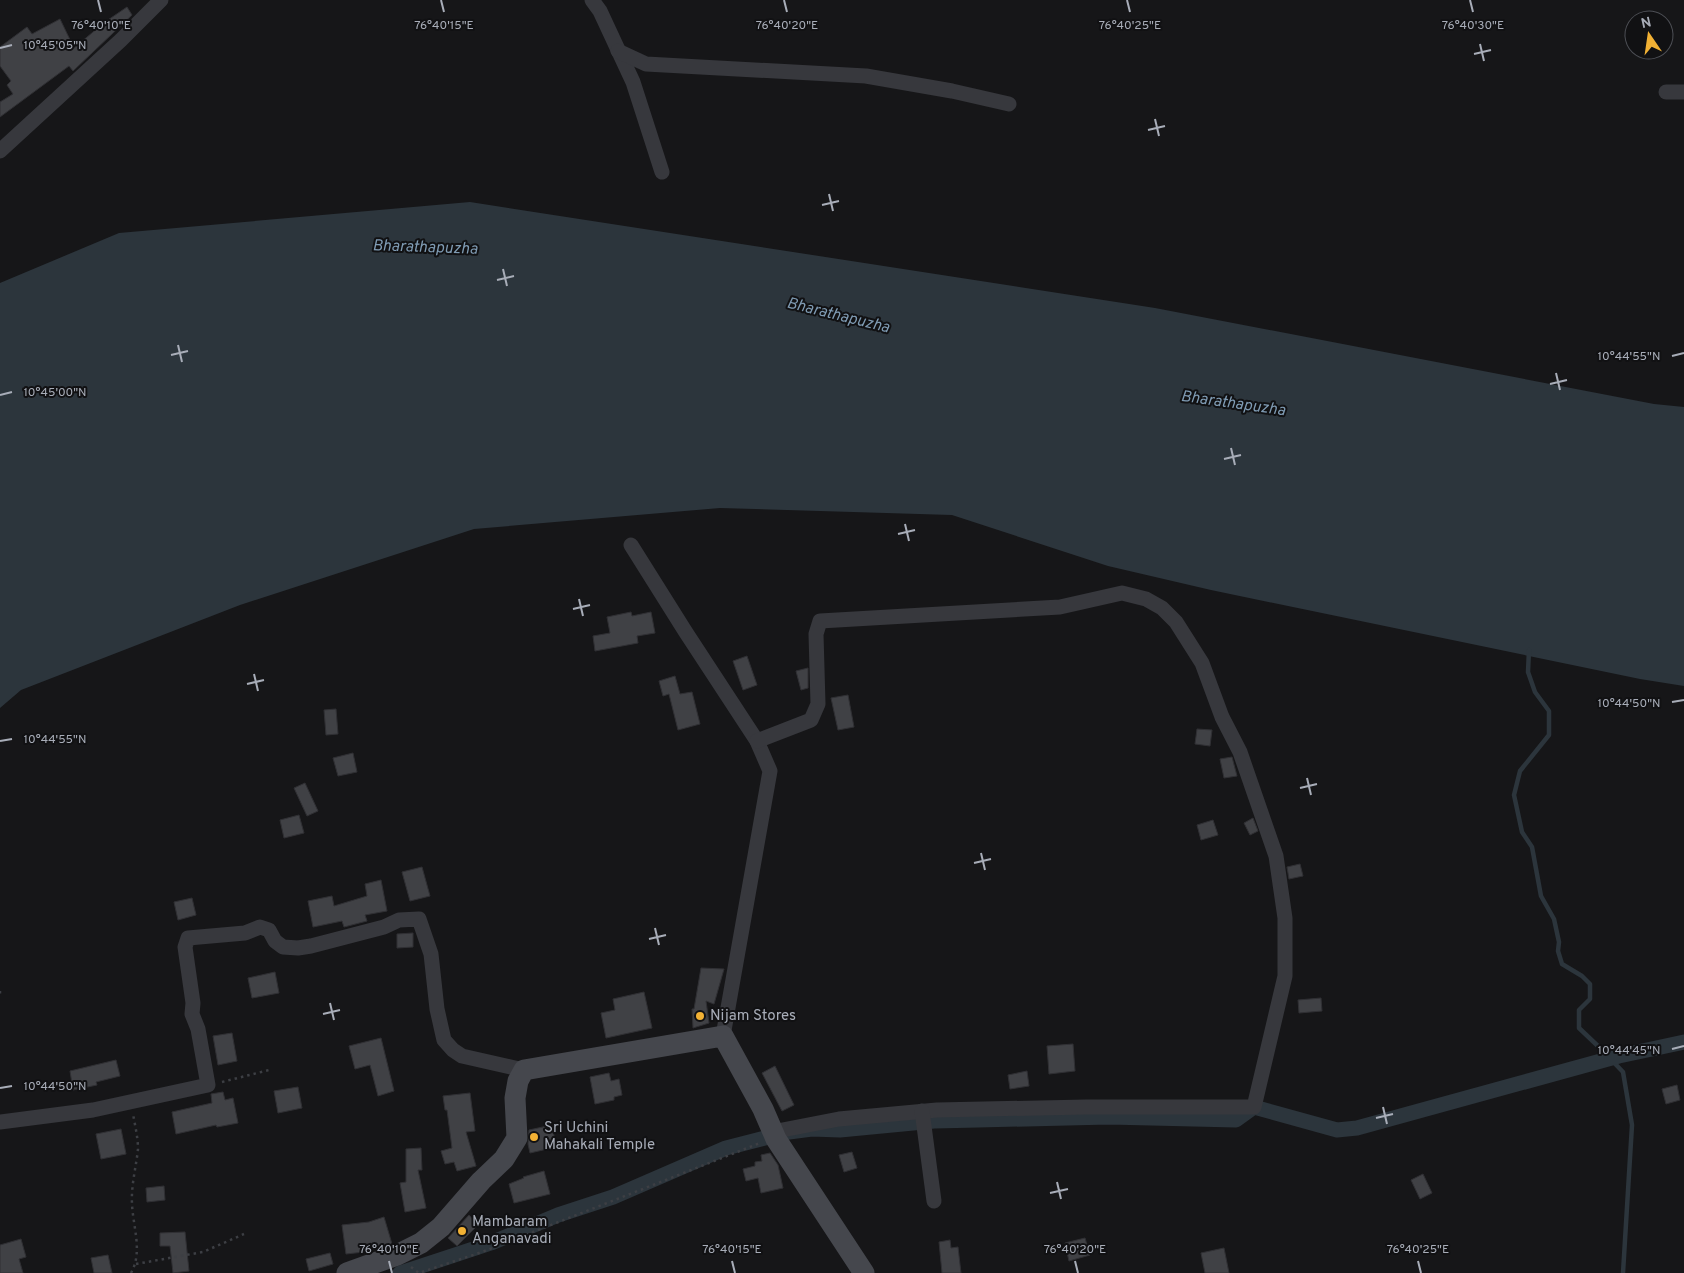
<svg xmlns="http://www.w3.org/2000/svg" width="1684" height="1273" font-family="Overpass,sans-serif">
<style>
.water{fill:#2c353c}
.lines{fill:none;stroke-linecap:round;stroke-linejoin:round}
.stream{stroke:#2c353c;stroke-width:4.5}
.canal{stroke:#2c353c;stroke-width:15}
.building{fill:#404145;stroke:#303034}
.path{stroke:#3d3f44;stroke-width:2.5;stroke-dasharray:2.5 4;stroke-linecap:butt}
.street{stroke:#37383d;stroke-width:15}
.secondary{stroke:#45474d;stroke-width:21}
.ticks{fill:none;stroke:#a8adb8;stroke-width:2}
.poi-dot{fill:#f2b134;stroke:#111113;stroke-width:2}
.labels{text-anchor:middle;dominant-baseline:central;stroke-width:4;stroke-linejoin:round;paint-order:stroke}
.poi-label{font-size:15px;fill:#a8adb8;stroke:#111113;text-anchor:start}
.water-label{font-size:16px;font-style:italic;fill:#7f9bb3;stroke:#111113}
.ticks-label{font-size:12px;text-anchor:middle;fill:#a8adb8;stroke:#111113;stroke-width:4;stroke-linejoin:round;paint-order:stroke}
</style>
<rect width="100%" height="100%" fill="#161618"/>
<path class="water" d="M470,202l685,106 499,96 30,3v279l-44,-7 -429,-89 -103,-24 -156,-51 -232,-7 -246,21 -234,76 -219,85 -21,18v-425l119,-50z"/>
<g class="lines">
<path class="stream" d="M1529,650l-1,22 7,20 14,19v24l-29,36 -6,24 8,37 10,15 9,49 13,23 5,23 -1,9 4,13 20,12 8,8v15l-11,11v18l21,20 23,24 9,53 -9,148"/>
<path class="canal" d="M400,1273l91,-30 67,-28 55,-18 113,-49 63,-16 23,-3 28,1 94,-9 44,-1 131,-3 127,3 18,-13 83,23 20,-2 262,-72 65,-14"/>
</g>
<g class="building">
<path d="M127,7l5,8 -59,56 -4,-5 -69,51v-15l13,-8 -6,-9 4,-4 -11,-15v-19l27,-20 5,7 28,-15 14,29 31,-26z"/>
<path d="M631,612l1,4 19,-4 4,21 -18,3 1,7 -43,8 -2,-15 17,-3 -3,-16z"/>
<path d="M747,656l10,29 -14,5 -10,-29z"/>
<path d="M808,668v20l-7,2 -5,-19z"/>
<path d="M675,676l5,18 12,-2 8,32 -22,6 -9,-36 -6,2 -4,-15z"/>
<path d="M848,695l6,32 -16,3 -7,-32z"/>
<path d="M336,709l2,25 -12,1 -2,-25z"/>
<path d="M1197,729l15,1 -2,16 -15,-2z"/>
<path d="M353,753l4,19 -19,4 -5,-18z"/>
<path d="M1232,757l5,19 -13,2 -4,-19z"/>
<path d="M305,783l13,28 -11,5 -13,-28z"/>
<path d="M299,815l5,18 -20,5 -4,-18z"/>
<path d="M1253,818l5,13 -8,4 -6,-12z"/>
<path d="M1213,820l5,15 -17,5 -4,-15z"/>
<path d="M1300,864l3,12 -14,3 -2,-12z"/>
<path d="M422,867l8,29 -20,5 -8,-29z"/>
<path d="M381,880l6,31 -22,4 2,6 -23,6 -2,-6 -29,6 -5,-26 24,-5 2,10 33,-10 -2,-12z"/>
<path d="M192,898l4,17 -18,5 -4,-18z"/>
<path d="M413,933v14l-16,1v-14z"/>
<path d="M701,968l23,1 -10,35 -8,-3 3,22 -16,5 -1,-19h2z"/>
<path d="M275,972l4,21 -27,5 -4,-20z"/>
<path d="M644,992l8,36 -46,10 -5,-25 14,-3 -2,-11z"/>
<path d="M1321,998l1,13 -23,2 -1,-13z"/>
<path d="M232,1033l5,28 -19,4 -5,-29z"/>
<path d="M381,1038l13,53 -16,5 -8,-31 -15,4 -6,-23z"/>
<path d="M1073,1044l2,27 -26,3 -2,-28z"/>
<path d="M116,1060l4,16 -24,6 1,3 -24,5 -3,-19z"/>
<path d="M775,1066l19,39 -12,6 -20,-38z"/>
<path d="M1027,1071l2,15 -19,3 -2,-14z"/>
<path d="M609,1073l2,8 8,-2 3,16 -8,2v3l-19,4 -5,-27z"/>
<path d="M1677,1085l3,15 -14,4 -4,-15z"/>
<path d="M298,1087l4,21 -24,5 -4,-22z"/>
<path d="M223,1092l2,8 8,-2 5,25 -21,4 -1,-2 -40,9 -4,-22 40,-9 -1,-9z"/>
<path d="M470,1093l5,38 -9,1 10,34 -19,5 -3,-9 -9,2 -4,-13 11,-3 -5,-38h-2l-2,-14z"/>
<path d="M552,1125l4,22 -26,6 -2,-9 1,-14z"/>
<path d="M121,1129l5,25 -25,5 -5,-25z"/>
<path d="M421,1148l1,22h-4l8,38 -21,4 -5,-29 6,-1v-33z"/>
<path d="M852,1152l5,16 -13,4 -5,-17z"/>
<path d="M770,1153l8,12 5,23 -22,5 -3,-15 -12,3 -3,-12 12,-3v-4l7,-1 -1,-6z"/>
<path d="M544,1171l6,23 -36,9 -5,-19 15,-6 -1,-1z"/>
<path d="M1423,1174l9,19 -12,6 -9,-19z"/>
<path d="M164,1186l1,14 -18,2 -1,-14z"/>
<path d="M469,1215l9,10 -21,21 -9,-8z"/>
<path d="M384,1217l8,27 -28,8 -18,2 -4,-29 27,-3z"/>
<path d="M185,1232l4,39 -16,2 -3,-27h-10v-13z"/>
<path d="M1085,1238l5,17 -21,6 -4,-18z"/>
<path d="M21,1239l5,18 -7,2 4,14h-23v-28z"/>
<path d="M950,1240l1,8 7,-1 3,26h-19l-3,-31z"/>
<path d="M1224,1248l5,25h-24l-4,-20z"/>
<path d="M330,1253l3,11 -24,7 -3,-12z"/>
<path d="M108,1255l4,18h-18l-3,-15z"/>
</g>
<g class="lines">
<g class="path">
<path d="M0,991v3"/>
<path d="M222,1082l47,-12"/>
<path d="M136,1264l67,-12 41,-18"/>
<path d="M411,1267l8,6 63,-21 278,-109"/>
<path d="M131,1273c12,-21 2,-46 1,-69 -1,-19 4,-36 6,-55 0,-11 -3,-24 -5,-35"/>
</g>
<g class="street">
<path d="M592,0l8,11 33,71 29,90"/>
<path d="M618,51l28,13 220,12 86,15 57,13"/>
<path d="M1666,92h18"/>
<path d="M0,151l121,-111 40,-40"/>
<path d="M631,545l54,86 72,110 13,30 -47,265"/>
<path d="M757,741l54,-21 7,-16 -2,-70 4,-13 240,-14 62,-14 24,6 16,9 14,14 26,41 20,54 18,35 36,104 9,62v58l-31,131h-168l-149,3 -98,9 -67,13"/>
<path d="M922,1111l12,90"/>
<path d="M0,1122l93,-12 115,-25 -10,-56 -6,-15 1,-11 -8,-56 3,-9 57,-5 15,-6 9,3 6,11 8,6 15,1 13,-2 73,-19 15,-7 20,-1 12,35 6,55 7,31 9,10 9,6 62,14"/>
</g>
<path class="secondary" d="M347,1273l50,-18 24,-12 20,-16 40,-46 23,-22 13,-21 -2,-40 3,-17 6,-11 199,-34 40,73 13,30 88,134"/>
</g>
<path class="ticks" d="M98,0l3,12M441,0l3,12M784,0l3,12M1127,0l3,12M1470,0l3,12M1480,44l4,17M0,48l12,-3M1474,54l17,-4M1155,119l4,17M1148,130l17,-4M829,194l4,17M822,205l17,-4M503,269l4,17M497,280l17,-4M178,345l4,17M171,355l17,-4M1672,356l12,-3M1556,373l4,17M1550,384l17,-4M0,395l12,-3M1231,448l4,17M1224,459l17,-4M905,524l4,17M898,534l17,-4M579,599l4,17M573,609l17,-4M254,674l4,17M247,684l17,-4M1672,702l12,-2M0,741l12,-2M1307,778l4,17M1300,788l17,-4M981,853l4,17M974,863l17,-4M655,928l4,17M649,939l17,-4M330,1003l4,17M323,1014l17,-4M1672,1049l12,-3M0,1088l12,-2M1383,1107l4,17M1376,1118l17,-4M1057,1182l4,17M1050,1193l18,-4M389,1261l3,12M732,1261l3,12M1075,1261l3,12M1418,1261l3,12"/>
<g class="poi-dot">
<circle cx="700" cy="1016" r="5"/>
<circle cx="534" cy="1137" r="5"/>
<circle cx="462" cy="1231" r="5"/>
</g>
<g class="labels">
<g class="poi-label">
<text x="710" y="1016">Nijam Stores</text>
<text x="544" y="1128">Sri Uchini<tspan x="544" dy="17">Mahakali Temple</tspan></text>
<text x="472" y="1222">Mambaram<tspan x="472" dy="17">Anganavadi</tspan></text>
</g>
<g class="water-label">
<text transform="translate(425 248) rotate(2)">Bharathapuzha</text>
<text transform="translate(838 316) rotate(14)">Bharathapuzha</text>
<text transform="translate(1233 404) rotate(8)">Bharathapuzha</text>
</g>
</g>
<g class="ticks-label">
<text x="101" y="29">76°40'10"E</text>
<text x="444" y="29">76°40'15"E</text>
<text x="787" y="29">76°40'20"E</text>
<text x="1130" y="29">76°40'25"E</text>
<text x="1473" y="29">76°40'30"E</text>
<text x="55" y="49">10°45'05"N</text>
<text x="1629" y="360">10°44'55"N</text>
<text x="55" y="396">10°45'00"N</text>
<text x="1629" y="707">10°44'50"N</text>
<text x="55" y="743">10°44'55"N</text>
<text x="1629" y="1054">10°44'45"N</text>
<text x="55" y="1090">10°44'50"N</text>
<text x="389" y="1253">76°40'10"E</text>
<text x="732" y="1253">76°40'15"E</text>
<text x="1075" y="1253">76°40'20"E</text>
<text x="1418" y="1253">76°40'25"E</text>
</g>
<g transform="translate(1649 35) rotate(347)"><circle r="24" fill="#111113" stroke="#4d4f55"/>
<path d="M0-4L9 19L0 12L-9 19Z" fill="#f2b134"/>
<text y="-8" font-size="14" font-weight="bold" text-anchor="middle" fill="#a8adb8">N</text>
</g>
</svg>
